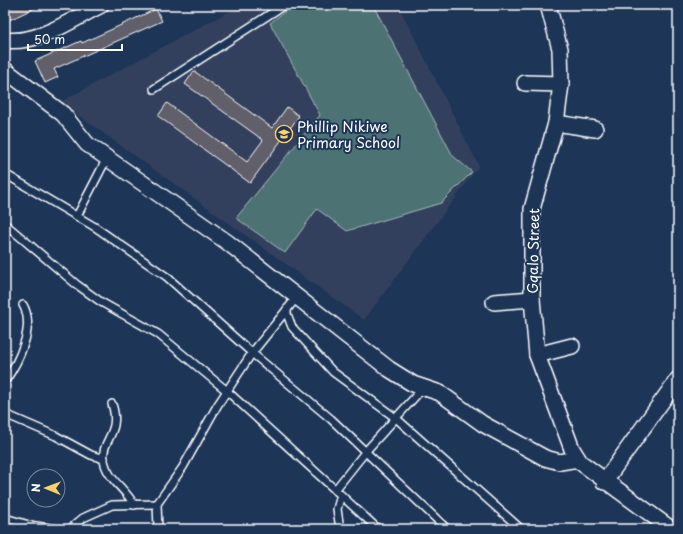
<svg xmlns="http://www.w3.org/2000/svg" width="683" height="534" font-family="'Playpen Sans',sans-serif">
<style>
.built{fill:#31415d}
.green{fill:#4e7273;stroke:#a6b8b9}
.building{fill:#605e6a;stroke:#fff}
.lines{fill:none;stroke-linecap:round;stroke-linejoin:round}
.lane-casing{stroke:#fff;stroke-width:10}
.street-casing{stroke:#fff;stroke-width:18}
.lane{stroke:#1d3557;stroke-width:7}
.street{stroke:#1d3557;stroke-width:15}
.labels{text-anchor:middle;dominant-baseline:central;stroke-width:4;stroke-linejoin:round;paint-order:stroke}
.poi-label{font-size:14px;fill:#fff;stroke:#1d3557;text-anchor:start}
.street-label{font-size:14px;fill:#fff;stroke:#1d3557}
</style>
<rect width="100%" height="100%" fill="#1d3557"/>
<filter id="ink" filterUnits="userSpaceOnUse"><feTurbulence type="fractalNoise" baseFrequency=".025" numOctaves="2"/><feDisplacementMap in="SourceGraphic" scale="8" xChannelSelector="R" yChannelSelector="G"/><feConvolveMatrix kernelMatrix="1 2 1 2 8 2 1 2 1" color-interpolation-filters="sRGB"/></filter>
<g filter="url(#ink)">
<path class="built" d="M241,5h157l81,161 -115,154 -304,-218z"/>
<path class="green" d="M293,5h80l80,151 19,16 -31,31 -94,28 -30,-22 -32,44 -49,-35 84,-103 -50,-92z"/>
<g class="building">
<path d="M5,5h36l-36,17z"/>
<path d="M156,9l6,12 -108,48 4,8 -13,6 -10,-22 46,-20 1,2z"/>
<path d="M194,71l78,57 15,-21 12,9 -49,67 -92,-67 9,-13 80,59 16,-22 -78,-56z"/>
</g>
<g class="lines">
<defs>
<g id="lane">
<path d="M154,89l130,-84"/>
<path d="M5,174l90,53 72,50 85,76 79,66 116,110"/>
<path d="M77,216l30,-58"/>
<path d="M5,224l71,60 25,18 57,32 69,57 151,138"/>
<path d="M287,309v5l5,13 41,45 64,47 124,110"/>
<path d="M5,381c13,-18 31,-54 18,-76"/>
<path d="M112,404c10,30 -12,36 -8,57 4,19 22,28 30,44"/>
<path d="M5,414l51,22 35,19 13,4"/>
<path d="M335,490l31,-39 57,-63"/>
<path d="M5,518l24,7 28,4"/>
<path d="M70,529l13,-11 29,-13 45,-1"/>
<path d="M158,529l-1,-25 26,-37 34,-61 35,-53 45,-56"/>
<path d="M340,529l-3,-20 4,-14"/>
</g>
<g id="street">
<path d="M548,5l12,44 1,35 -5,39 -24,86v90l5,56 35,94 8,13 91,67"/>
<path d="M5,40c32,5 68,-21 96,-35"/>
<path d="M5,70l58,44 24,30 140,98 162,127 24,15 27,9 43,31 62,34 15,4 18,-3"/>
<path d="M525,83l36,1"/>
<path d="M556,123l39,6"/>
<path d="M494,302l38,-3"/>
<path d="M537,355l35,-9"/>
<path d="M604,482l74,-103"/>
</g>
</defs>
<use href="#lane" class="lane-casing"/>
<use href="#street" class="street-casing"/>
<use href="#lane" class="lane"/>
<use href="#street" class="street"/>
</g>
</g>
<defs>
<symbol id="school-ring" viewBox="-11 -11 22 22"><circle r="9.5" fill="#1d3557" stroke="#ffd166" stroke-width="1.5"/><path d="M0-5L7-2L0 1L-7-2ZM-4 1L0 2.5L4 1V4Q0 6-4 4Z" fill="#ffd166"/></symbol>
</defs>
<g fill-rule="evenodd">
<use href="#school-ring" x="274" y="124" width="20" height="20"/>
</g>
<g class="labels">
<g class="poi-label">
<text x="297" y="126">Phillip Nikiwe<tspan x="297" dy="16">Primary School</tspan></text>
</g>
<g class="street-label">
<text transform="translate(533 251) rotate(-89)">Gqalo Street</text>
</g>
</g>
<rect width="683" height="534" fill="none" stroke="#1d3557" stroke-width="20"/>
<rect x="10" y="10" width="663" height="514" fill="none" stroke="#fff" stroke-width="1.5" filter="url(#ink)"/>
<g transform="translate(46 488) rotate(271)"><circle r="19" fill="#1d3557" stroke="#77869a"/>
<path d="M0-3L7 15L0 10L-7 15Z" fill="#ffd166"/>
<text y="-6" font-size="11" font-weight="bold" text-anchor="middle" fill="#ffffff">N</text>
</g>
<path d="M28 44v6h94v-6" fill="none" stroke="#ffffff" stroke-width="2"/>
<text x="34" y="44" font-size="12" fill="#ffffff" stroke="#1d3557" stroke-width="3" paint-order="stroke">50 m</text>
</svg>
